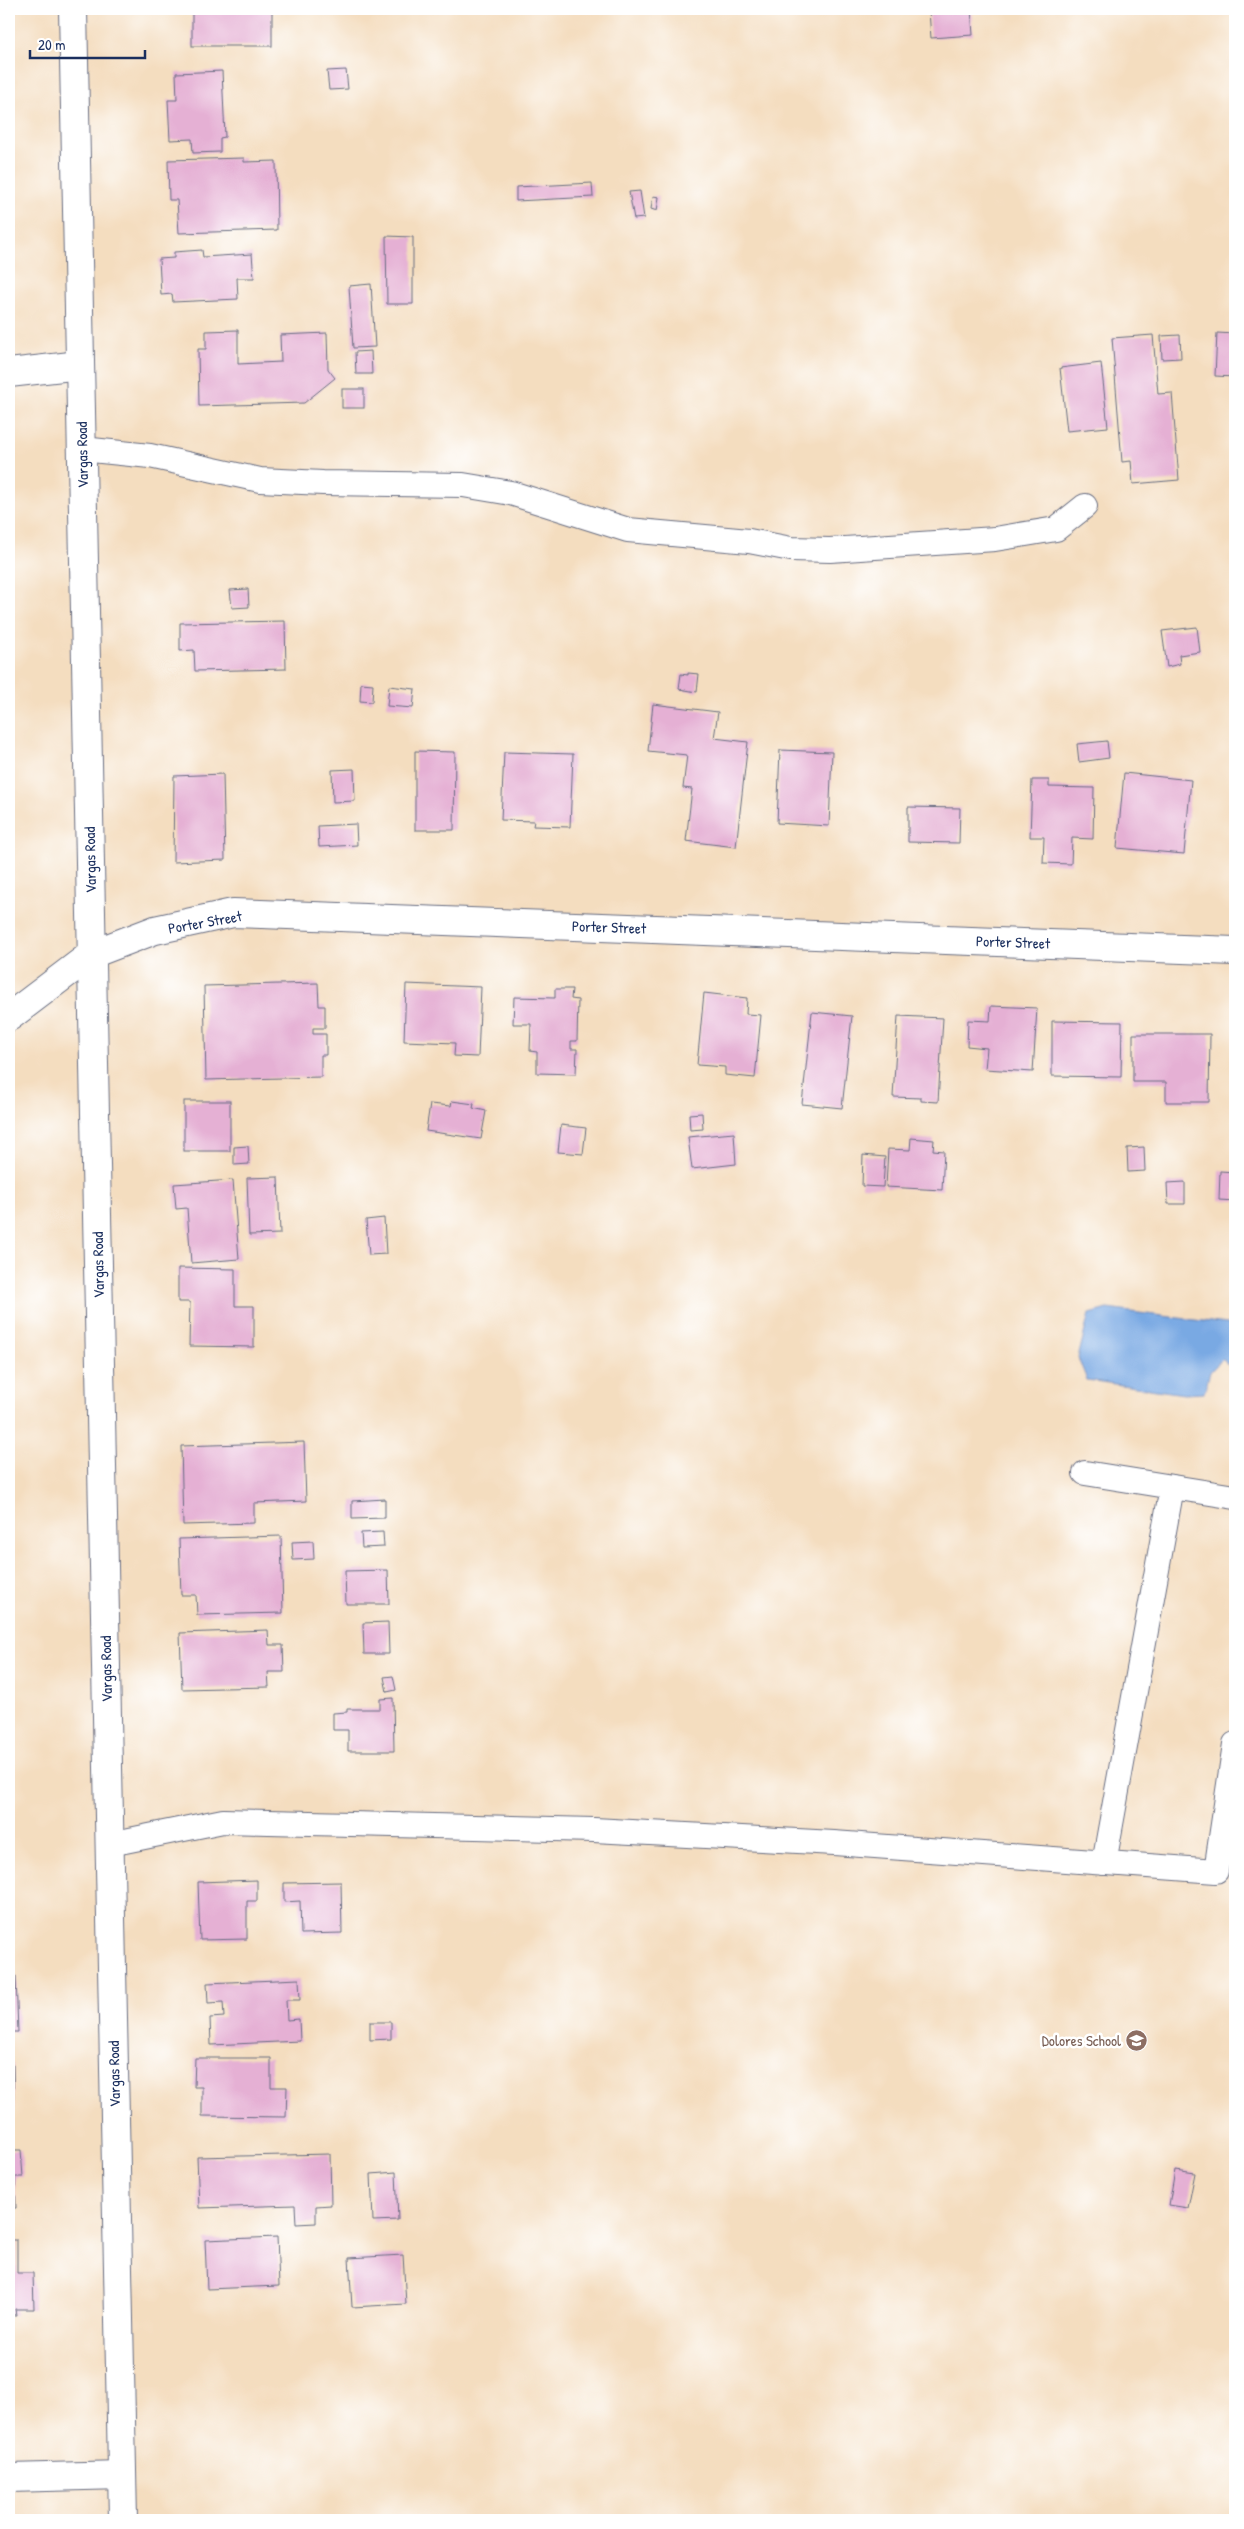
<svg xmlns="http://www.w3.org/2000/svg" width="1244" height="2529" font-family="'Patrick Hand',sans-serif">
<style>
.water{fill:#79a9e3;stroke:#4a6ca0}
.building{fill:#e5b0d4}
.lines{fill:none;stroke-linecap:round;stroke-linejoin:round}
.service-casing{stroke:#676c80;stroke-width:26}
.minor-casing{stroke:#676c80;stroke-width:30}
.tertiary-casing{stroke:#676c80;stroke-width:30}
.service{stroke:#fff;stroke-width:24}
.minor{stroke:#fff;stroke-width:28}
.tertiary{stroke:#fff;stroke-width:28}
.labels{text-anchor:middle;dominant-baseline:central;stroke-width:5;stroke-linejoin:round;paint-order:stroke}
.street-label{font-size:15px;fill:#1b2f5e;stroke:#fff}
.education-label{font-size:15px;fill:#785e54;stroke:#fff;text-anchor:end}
</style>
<rect width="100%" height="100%" fill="#fff"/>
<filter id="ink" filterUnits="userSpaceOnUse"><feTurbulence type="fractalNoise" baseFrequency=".02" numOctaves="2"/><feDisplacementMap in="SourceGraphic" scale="10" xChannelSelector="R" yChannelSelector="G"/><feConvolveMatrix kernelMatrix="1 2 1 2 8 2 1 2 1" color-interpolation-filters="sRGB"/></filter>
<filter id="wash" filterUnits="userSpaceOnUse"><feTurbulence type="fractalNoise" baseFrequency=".0096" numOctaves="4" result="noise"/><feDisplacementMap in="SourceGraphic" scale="20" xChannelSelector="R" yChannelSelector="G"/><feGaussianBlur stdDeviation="1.12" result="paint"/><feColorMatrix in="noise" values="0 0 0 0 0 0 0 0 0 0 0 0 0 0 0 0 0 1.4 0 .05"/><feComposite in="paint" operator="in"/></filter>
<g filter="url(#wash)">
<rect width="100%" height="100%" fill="#f4ddbf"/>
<path class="water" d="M1107,1309l128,16v77l-2,-33 -11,-10 -12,13 -6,21 -20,1 -97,-14 -9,-22 11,-44z"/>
<g id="blocks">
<g class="building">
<rect x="192" y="9" width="80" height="37"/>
<path d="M971,9l2,26 -42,3 -2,-27z"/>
<path d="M1211,9h24v2l-24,1z"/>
<path d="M346,70l2,19 -19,1 -2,-19z"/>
<path d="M222,71l3,66 -5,1v14l-27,1 -1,-14 -22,1 -2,-40h9l-1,-27z"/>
<path d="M244,158v4l32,-1 1,69 -98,3 -2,-33h-8l-1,-40z"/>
<path d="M592,183l1,14 -77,4v-14z"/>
<path d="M640,191l4,27 -10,1 -5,-27z"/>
<path d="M653,196l6,1 -2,14 -6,-2z"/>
<path d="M386,236l27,1v67h-26z"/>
<path d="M202,250l1,7 49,-3 2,24h-17l1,21 -65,3 -1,-8 -11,1 -2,-36 15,-1v-6z"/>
<path d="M371,284l4,63 -22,1 -4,-62z"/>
<path d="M238,330v34l43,-2 -1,-27 47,-2 1,36 7,9 -31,25 -105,3 -1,-57h8v-18z"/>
<path d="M1217,333l18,1v43l-20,-1z"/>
<path d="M1153,335l5,59 14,-1 7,87 -46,4 -2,-23 -9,1 -10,-124z"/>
<path d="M1180,335l1,23 -19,1 -1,-23z"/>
<path d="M371,351l1,23h-16l-1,-22z"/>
<path d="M1101,363l7,64 -41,4 -7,-63z"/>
<rect x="342" y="389" width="22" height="19"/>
<path d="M248,589l1,18 -17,1 -2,-18z"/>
<path d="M285,621l1,48 -91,2 -1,-21 -14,1v-28z"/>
<path d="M1197,627l3,25 -21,3 1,9 -13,3 -5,-36z"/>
<path d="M688,673l11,1 -2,18 -18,-3 2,-15 7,1z"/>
<path d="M361,683l12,1 -1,18 -12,-1z"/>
<path d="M389,686l26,3 -2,19 -26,-2z"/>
<path d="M653,704l65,8 -4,26 34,4 -12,105 -50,-6 6,-52 -9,-1 4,-33 -39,-4z"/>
<path d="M1107,741l2,17 -30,4 -2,-18z"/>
<path d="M780,750l52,2 -3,74 -52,-3z"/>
<path d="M415,751l40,1 -1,78h-39z"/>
<path d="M504,752l69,2 -3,73 -37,-1 1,-5 -33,-1z"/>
<path d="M354,769l1,32 -22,1 -1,-32z"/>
<path d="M1124,773l67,7 -7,74 -67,-6z"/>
<path d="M223,774l2,86 -52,2 1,-86z"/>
<path d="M1032,780h17v7l45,1 -1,51 -21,-1 -1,26 -28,-1 1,-26h-14z"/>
<path d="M908,807l52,1 -1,35 -51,-1z"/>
<path d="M356,824l1,21 -38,2 -1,-21z"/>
<path d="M318,983l1,23h6v22h-12v6h13v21h-5v22l-115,3 -2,-94z"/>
<path d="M406,984l75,3 -3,70 -24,-1 1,-13 -51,-2z"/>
<path d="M555,989h17l-1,10 7,1 -1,41h-6v8h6l-1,25 -39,-1v-21l-7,-1 1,-27h-18l1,-27 41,1z"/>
<path d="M704,993l43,5 -1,16 15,1 -6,63 -30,-3v-8l-28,-2z"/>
<path d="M991,1006l46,2 -4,64 -48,-3 2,-21 -20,-2 1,-26 22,1z"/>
<path d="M812,1012l40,4 -10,92 -40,-4z"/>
<path d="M898,1016l45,2 -5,84 -17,-1v-3l-28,-1z"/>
<path d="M1052,1021l70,1 -1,55 -69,-1z"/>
<path d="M1133,1034h77l-1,68h-43v-20h-33z"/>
<rect x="184" y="1101" width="46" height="50"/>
<path d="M452,1101l22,3 -1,4 13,3 -5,28 -55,-8 4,-27 21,2z"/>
<path d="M702,1113l1,16 -13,1 -1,-16z"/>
<path d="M561,1125l25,3 -3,26 -25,-2z"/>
<path d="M734,1133l2,31 -44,5 -4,-32z"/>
<path d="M911,1138l23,2 -1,10 11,1 -2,39 -56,-3 2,-38 22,1z"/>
<path d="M248,1146l1,18 -15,1v-18z"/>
<path d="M1144,1147l1,24 -17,1 -1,-24z"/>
<path d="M863,1155l22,2 -2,30 -21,-1z"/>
<path d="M1220,1171l15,1v29l-16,-1z"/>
<path d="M278,1177l2,57 -31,1 -2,-57z"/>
<path d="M233,1180l6,79 -48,4 -4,-55 -11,1 -2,-25z"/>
<path d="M1185,1182v22h-17l-1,-21z"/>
<path d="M384,1218l2,36 -17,1 -3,-35z"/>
<path d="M178,1268l57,1v37h19v41l-65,-1 1,-44h-12z"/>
<path d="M304,1442l2,59 -52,2v20l-71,2 -2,-79z"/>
<path d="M385,1499v19l-33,1v-18z"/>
<path d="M383,1532l1,15 -22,1 -1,-15z"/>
<path d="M281,1536l2,77 -86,2 -1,-20h-15l-2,-56z"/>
<path d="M313,1541l1,18 -21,1 -1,-18z"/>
<path d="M388,1570l1,34h-43l-1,-33z"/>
<path d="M388,1622l1,32h-25l-1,-31z"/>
<path d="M268,1630l1,15h14l1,27h-16l1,15 -87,2 -2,-56z"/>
<path d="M393,1676l3,14 -9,2 -3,-15z"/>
<path d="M393,1698l1,53h-46v-21h-15v-17l14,-1v-3h33v-10z"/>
<path d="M257,1880v21h-10v38l-47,1 -2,-58z"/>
<path d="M341,1882l1,51 -41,1 -1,-33 -16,1v-19z"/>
<path d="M9,1976h7l2,56h-9z"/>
<path d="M299,1979l1,21h-14l1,20 12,-1 1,22 -89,4 -1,-27 14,-1 -1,-15 -15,1 -1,-20z"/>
<path d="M370,2022h21v17l-21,1z"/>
<path d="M195,2058h76v29h16l-1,30 -84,-1v-29h-8z"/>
<path d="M9,2064h4l1,45h-5z"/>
<path d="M9,2150h12l2,27h-8l1,31h-7z"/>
<path d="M330,2154l1,51 -15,1v17l-20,1 -1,-19 -96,3 -2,-51z"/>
<path d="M1175,2170l20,3 -7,35 -19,-3z"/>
<path d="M396,2172l2,48 -25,1 -2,-47z"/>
<path d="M277,2237l2,49 -72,3 -2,-49z"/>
<path d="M9,2240h8v33h16l1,36h-19l1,6h-7z"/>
<path d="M403,2255l3,49 -54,3 -3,-49z"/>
</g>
</g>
</g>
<g filter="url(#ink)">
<use href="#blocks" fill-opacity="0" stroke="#676c80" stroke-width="1"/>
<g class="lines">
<defs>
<g id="service">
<path d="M82,449l68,7 110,24 63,3 140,2 48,8 117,37 121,11 42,8 39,1 165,-11 61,-10 29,-23"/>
<path d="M1085,1473l150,24"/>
<path d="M110,1844l113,-23 371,9 240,13 382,28 19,-127"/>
<path d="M1104,1863l68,-376"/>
</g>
<g id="minor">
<path d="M9,373l71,-8"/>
<path d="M9,1017l83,-63 63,-24 78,-17 1002,38"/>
<path d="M9,2478l113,-3"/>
</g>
<path id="tertiary" d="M73,9l50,2511"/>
</defs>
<use href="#service" class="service-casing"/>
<use href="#minor" class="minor-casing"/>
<use href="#tertiary" class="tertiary-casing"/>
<use href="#service" class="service"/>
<use href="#minor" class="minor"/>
<use href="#tertiary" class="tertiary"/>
</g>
</g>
<defs>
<symbol id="school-disc" viewBox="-11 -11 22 22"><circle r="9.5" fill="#8d6e63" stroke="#fff"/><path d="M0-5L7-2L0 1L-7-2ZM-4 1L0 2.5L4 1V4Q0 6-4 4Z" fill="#fff"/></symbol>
</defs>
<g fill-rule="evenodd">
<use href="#school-disc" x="1124" y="2028" width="25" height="25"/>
</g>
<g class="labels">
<g class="street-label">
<text transform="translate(82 455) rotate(-91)">Vargas Road</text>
<text transform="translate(90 860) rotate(-91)">Vargas Road</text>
<text transform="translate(205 922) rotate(-10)">Porter Street</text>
<text transform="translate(609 927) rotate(2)">Porter Street</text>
<text transform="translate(1013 942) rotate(2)">Porter Street</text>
<text transform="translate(98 1265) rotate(-91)">Vargas Road</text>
<text transform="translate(106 1669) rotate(-91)">Vargas Road</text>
<text transform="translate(114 2074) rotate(-91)">Vargas Road</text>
</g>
<g class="education-label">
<text x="1121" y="2040">Dolores School</text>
</g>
</g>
<rect width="1244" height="2529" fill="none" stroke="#fff" stroke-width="30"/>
<path d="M30 50v8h115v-8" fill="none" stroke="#1b2f5e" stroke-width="2.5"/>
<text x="38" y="50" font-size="15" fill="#1b2f5e" stroke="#ffffff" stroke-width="4" paint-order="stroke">20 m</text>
</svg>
